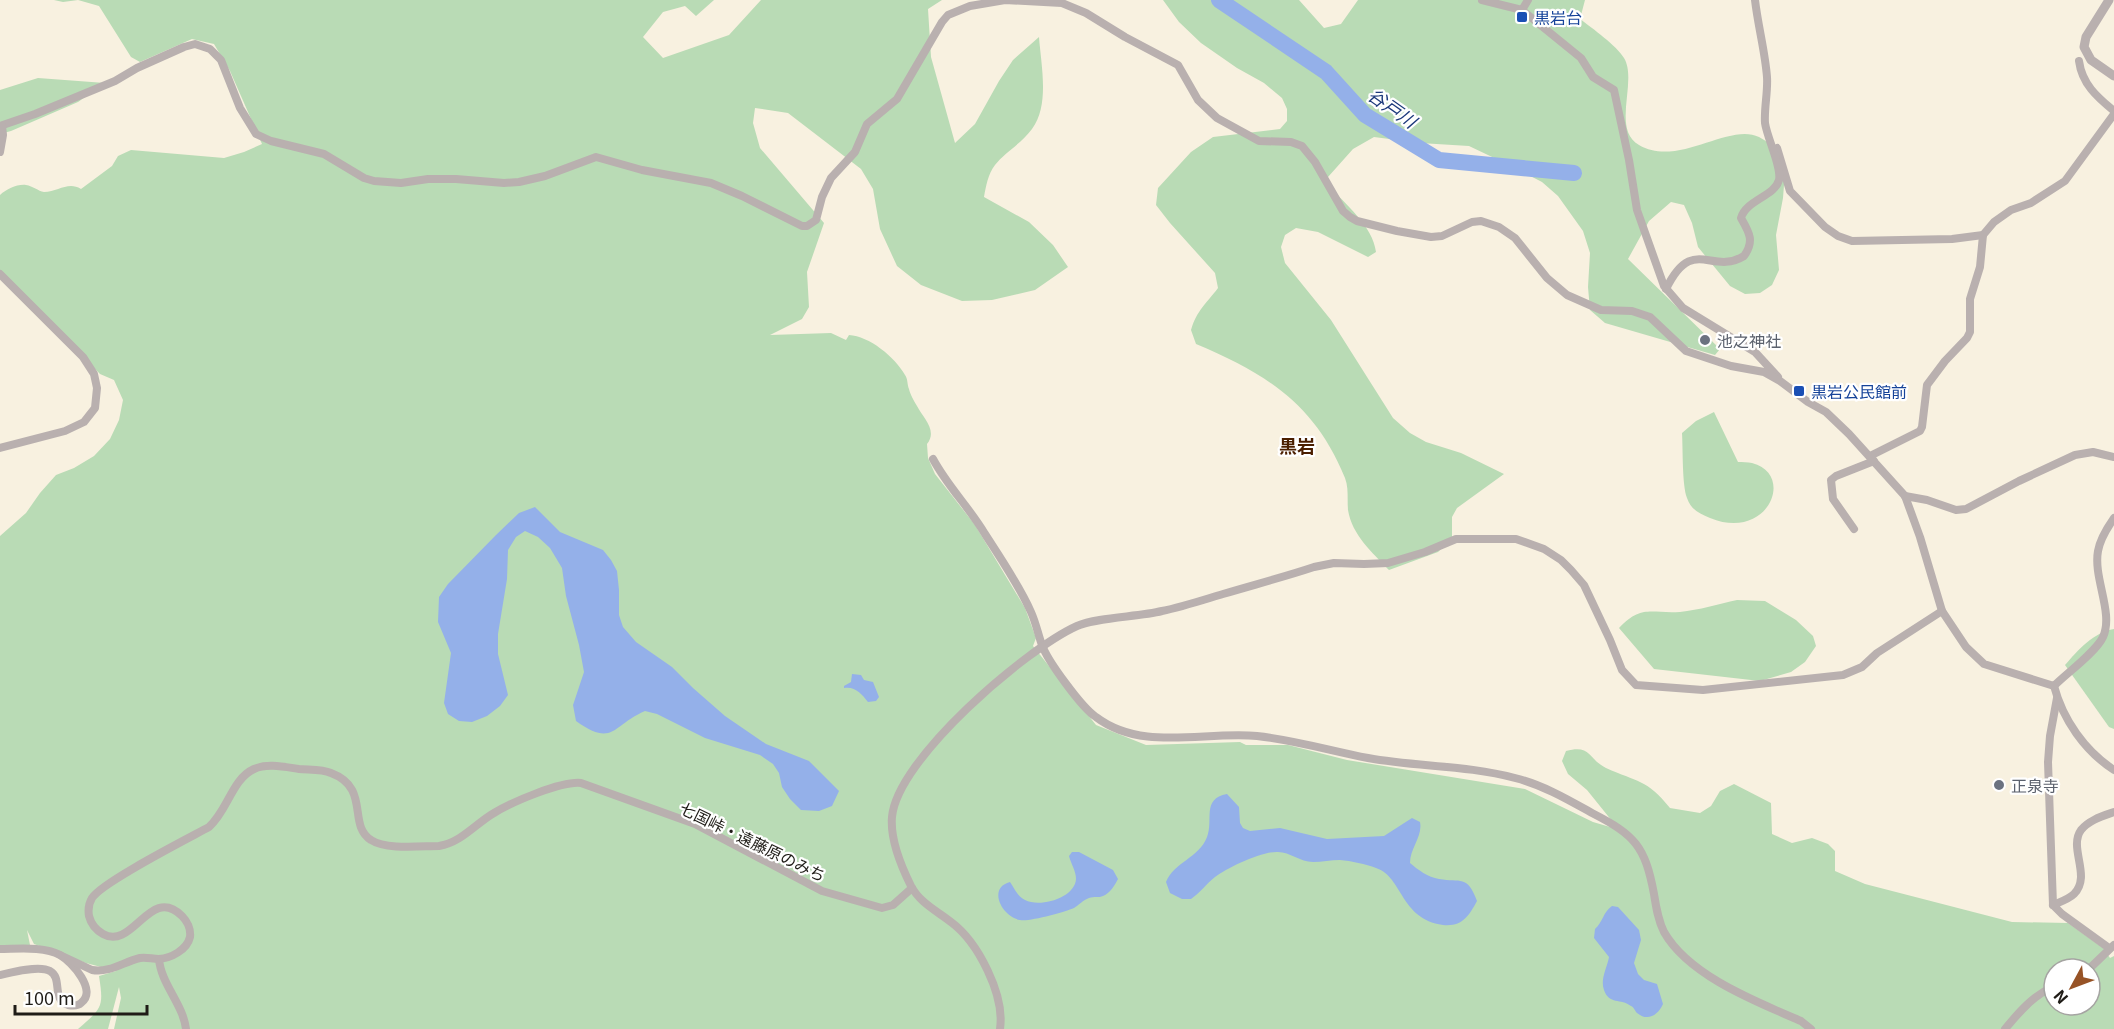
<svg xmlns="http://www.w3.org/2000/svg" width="2114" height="1029" font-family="Georgia,'Noto Sans JP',serif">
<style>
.green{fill:#b9dbb5;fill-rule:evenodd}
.water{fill:#94b0e9}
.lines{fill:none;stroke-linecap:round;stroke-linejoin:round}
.river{stroke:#94b0e9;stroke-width:16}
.minor{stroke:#b9b0af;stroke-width:8}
.tertiary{stroke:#b9b0af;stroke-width:9}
.transit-dot{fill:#1a4fb4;stroke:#fff;stroke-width:2}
.worship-dot{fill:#6b7280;stroke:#fff;stroke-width:2}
.labels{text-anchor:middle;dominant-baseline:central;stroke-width:4.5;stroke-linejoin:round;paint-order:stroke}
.transit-label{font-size:16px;fill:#164399;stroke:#fff;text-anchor:start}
.worship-label{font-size:16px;fill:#5b616d;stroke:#fff;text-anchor:start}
.street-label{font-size:16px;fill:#1f1c17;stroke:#fff}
.water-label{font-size:18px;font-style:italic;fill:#1d3a7c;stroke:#fff}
.neighbourhood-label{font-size:18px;font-weight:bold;fill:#4b1f00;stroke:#fff}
</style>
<rect width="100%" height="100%" fill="#f8f1e0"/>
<g class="green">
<path d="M54,0h660l-18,16 -11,-10 -22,6 -20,25 20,21 66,-23 32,-35h181l-14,9 3,48 24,86 20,-19 24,-43 14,-21 26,-23c2,28 11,68 -7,92 -11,15 -27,23 -37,36 -7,9 -9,21 -11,32l45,25 24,23 15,22 -33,23 -43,10 -30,1 -41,-16 -24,-19 -17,-37 -7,-40 -12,-20 -73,-56 -33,-5 -2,15 7,25 64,75 -17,49 2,35 -7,12 -32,16 61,-2 15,7 3,-5c20,1 46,22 56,40 3,4 2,9 4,14 1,5 5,12 8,17 6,12 21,24 10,38l1,14 7,16 40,51 50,83 11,30 -3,8 63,79 50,20 94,-3 6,3h42l59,15 178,29 68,33 17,5 2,-6 -25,-31 -19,-16 -6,-13 4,-10c25,-7 22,8 40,17 31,14 41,11 64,40l30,5 11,-7 9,-15 14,-7 37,19 1,31 20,9 20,-5 16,6 7,7v20l30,13 147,38 56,1 35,25 7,10 4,-2v73h-2000l7,-31 -2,-11 -11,42h-30c24,-21 26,-21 21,-53l17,-5 -30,-8 -52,-19 -7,-14 3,15h-30v-409l26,-23 14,-20 16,-18 18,-7 20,-12 16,-17 9,-19 4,-20 -9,-20 -14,-6 -100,-103v-76c7,-6 17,-11 26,-10 7,1 12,6 18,7 14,0 24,-11 37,-3l31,-23 6,-10 13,-6 93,8 20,-6 18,-8 -32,-73 -16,-27 -22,-5 -52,23 -9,-5 -32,-51 -21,-6 -15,2zM2054,969h36v36h-36z"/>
<path d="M1163,0h136l25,28 17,-4 17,-24h227l-5,19c12,9 37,27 44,39 14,23 -13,71 15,87 39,23 90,-23 120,-8 8,4 15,11 22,17l4,18 -2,26 -7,37 3,35 -7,15 -12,8 -15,1 -15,-8 -32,-39 -6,-24 -8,-18 -13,-3 -22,19 -21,38 92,90 -5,6 -110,-32 -15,-13 -2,-23 2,-34 -7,-22 -25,-35 -16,-14 -33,-17 -40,-19 -49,-3 -46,-6 -21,12 -25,28v8c17,19 45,41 48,67l-8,5 -50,-25 -22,-4 -11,7 -4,12 4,16 46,57 62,98 17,15 16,9 35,11 43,21 -47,34 -5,9v21l-14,14 -49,18c-17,-18 -37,-35 -41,-60 -1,-10 1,-22 -3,-32 -30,-74 -78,-104 -149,-134l-5,-14c6,-20 15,-26 27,-42l-3,-15 -45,-50 -14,-18 2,-17 33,-36 22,-15 67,-8 7,-8v-12l-5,-11 -18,-15 -27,-15 -36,-25 -22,-21z"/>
<path d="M38,78l67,5 -27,19 -67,29 -11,3v-44z"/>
<path d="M1714,412l24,50c4,0 10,0 14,1 44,11 16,79 -42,55 -11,-5 -19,-8 -23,-20 -5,-13 -4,-49 -5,-65l14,-12z"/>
<path d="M1737,600l28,1 31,19 17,16 3,10 -11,16 -14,10 -31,9 -106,-12 -35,-41c23,-24 32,-14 61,-16 19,-2 39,-8 57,-12z"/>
<path d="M2114,629v100l-5,-2 -44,-62c13,-15 29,-33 49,-36z"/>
</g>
<g class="water">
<path d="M535,507l25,25 43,18 8,10 6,11 2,19v25l4,12 13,15 36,25 21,21 32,28 41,28 43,17 30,30 -7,15 -13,5 -18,-1 -11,-11 -8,-12 -3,-14 -6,-9 -13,-9 -55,-17 -48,-24 -12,-3c-33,14 -31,37 -69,10l-3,-16 11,-33 -5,-27 -13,-49 -4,-28 -12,-20 -12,-11 -13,-6 -9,6 -8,13 -1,29 -9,55v20l10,41 -8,11 -13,10 -15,6 -13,-1 -11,-7 -4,-11 7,-50 -13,-31 1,-25 9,-13 48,-49 23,-22z"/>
<path d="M852,674l9,1 3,5 9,2 6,15 -3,4 -8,1c-6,-8 -13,-16 -24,-14v-2l7,-4z"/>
<path d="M1227,794l12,13 1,16 3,5 7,3 30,-3 47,11 57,-3 28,-18 8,4c3,14 -10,26 -10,41 8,7 18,14 29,16 22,4 28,-5 38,22 -8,15 -15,26 -34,24 -43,-6 -40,-48 -67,-57 -10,-4 -25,-7 -36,-8 -9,0 -18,2 -27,2 -13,0 -23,-10 -35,-10 -16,-1 -51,16 -63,25 -9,7 -15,16 -24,22h-9l-12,-6 -4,-11c8,-20 33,-24 41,-45 7,-17 -6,-38 20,-43z"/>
<path d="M1072,852h7l34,18 5,9c-3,6 -8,14 -15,17 -4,2 -9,0 -14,2 -6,2 -10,7 -15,10 -9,4 -45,14 -54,12 -18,-3 -33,-32 -10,-38 5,7 7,14 15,18 15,8 50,-2 51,-21 0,-8 -5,-15 -7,-23z"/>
<path d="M1612,906l6,1 21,23 2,10 -7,23 4,11 6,6 13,4 6,20c-5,11 -15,18 -26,9 -2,-2 -3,-6 -6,-7 -10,-8 -22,-1 -27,-16 -4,-11 3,-22 5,-33l-15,-19 1,-9c8,-7 8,-17 17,-23z"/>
</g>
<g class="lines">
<path class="river" d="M1219,0l107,72 39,43 74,45 135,13"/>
<g class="minor">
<path d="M1482,0l40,10 6,-10"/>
<path d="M1522,10l59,48 12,19 21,13 15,70 8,50 27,76 19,22 72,44 23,25"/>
<path d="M2079,61c3,23 18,36 35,50"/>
<path d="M0,126l35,-12 80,-33 22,-13 47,-21 11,-3 15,5 11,11 19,48 16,26 15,7 53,13 40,24 10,3 27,2 27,-4h28l48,4 15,-1 26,-6 51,-19 46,13 69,13 31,13 60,30h5l9,-6 6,-23 9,-19 24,-26 12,-28 30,-25 45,-77 6,-7 22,-9 35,-6 57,3 24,10 39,24 53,28 20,35 19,18 42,23 32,1 11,4 13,16 28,49 7,6 7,4 40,10 34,6 11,-1 30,-14 9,-1 18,6 16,11 32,40 20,17 34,15 31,1 18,6 36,34 45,15 33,6 16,9 28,21 18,10 23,22 56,62 15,41 22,74 24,36 18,17 70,22c13,-13 42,-34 49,-49 11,-24 -10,-59 -5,-86 2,-12 9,-23 16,-33"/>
<path d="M1775,149l2,-1 13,43 35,36 13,9 14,5 100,-2 31,-4"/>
<path d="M0,152l3,-17 -1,-9"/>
<path d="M0,274l83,83 11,17 3,14 -2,20 -11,14 -19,9 -65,17"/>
<path d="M1666,289c27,-55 45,-13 78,-33 11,-15 5,-24 -3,-38 5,-18 34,-22 38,-38 3,-13 -12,-42 -14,-57 -1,-15 3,-31 2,-46 -2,-26 -9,-51 -12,-77"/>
<path d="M1870,456l50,-25 2,-4 5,-42 18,-24 22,-23 3,-6v-33l10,-32 3,-32 11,-13 17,-12 20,-7 34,-22 49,-67"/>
<path d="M933,459c15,28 36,48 52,75 16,25 34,51 46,78 5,11 7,22 11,33 5,15 40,63 54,72 46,35 107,14 161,19 38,4 74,15 111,22 48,9 99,7 147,20 28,7 52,21 77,35 43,22 53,33 62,81 2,13 4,26 10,38 25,44 93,70 137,89l10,8"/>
<path d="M1905,496l22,4 29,10 10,-1 53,-28 56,-26 18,-3 21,5"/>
<path d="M1854,529l-21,-30 -2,-19 5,-4 38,-15"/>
<path d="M2054,686c9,34 31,65 60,84"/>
<path d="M2053,905l-5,-143 2,-26 7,-38"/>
<path d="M2109,948l-47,-34 -9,-9c7,-3 16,-6 21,-11 18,-18 -6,-46 7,-64 8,-10 22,-14 33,-18"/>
<path d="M0,949c17,0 44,-3 60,6 12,7 38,36 21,48 -3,3 -8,3 -13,2 -17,-5 -5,-27 -18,-34 -10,-6 -38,1 -50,4"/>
<path d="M60,955l32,15c18,3 31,-8 48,-12 7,-1 12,1 19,1 12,-1 28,-9 31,-22 1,-8 -3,-16 -8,-21 -32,-32 -49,35 -79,18 -7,-4 -12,-10 -14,-18 -1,-6 0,-13 3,-18 10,-16 95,-59 117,-71 19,-17 23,-48 45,-58 13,-6 31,-2 45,0 10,1 23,0 32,4 40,15 16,52 40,67 15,10 50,6 68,6 23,-4 36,-22 55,-33 18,-11 67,-32 87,-30l114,41 127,67 60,17 11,-3 19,-17"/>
<path d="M159,959c2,25 24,45 27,70"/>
<path d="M2089,969l25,-24"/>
<path d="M1000,1029c5,-34 -22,-87 -49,-107 -14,-11 -31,-19 -40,-36 -10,-20 -21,-46 -19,-69 5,-58 134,-168 185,-191 21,-9 61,-9 85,-15 20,-4 41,-11 61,-17 30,-9 61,-17 91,-27l20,-4 30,1 24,-1 37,-11 31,-13h60l28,10 17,11 10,10 13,15 26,55 12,30 14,15 67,5 140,-15 19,-8 15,-14 65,-42"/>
<path d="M2005,1029c15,-18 28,-33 49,-43"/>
</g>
<path class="tertiary" d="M2109,0l-23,37 -2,10 7,13 23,16"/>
</g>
<g class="transit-dot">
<rect x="1516" y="11" width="12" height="12" rx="3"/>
<rect x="1793" y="385" width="12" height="12" rx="3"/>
</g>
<g class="worship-dot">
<circle cx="1705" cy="340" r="6"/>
<circle cx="1999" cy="785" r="6"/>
</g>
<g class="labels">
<g class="transit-label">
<text x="1534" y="17">黒岩台</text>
<text x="1811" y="391">黒岩公民館前</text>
</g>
<g class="worship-label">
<text x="1717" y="340">池之神社</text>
<text x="2011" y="785">正泉寺</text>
</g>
<g class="street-label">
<text transform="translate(753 841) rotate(26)">七国峠・遠藤原のみち</text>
</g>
<g class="water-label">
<text transform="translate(1393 107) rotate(35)">谷戸川</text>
</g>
<g class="neighbourhood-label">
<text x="1297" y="445">黒岩</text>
</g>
</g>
<g transform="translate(2072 987) rotate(229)"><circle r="28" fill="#ffffff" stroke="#a5a4a2" stroke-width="1.5"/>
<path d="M0-4.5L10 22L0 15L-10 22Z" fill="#975326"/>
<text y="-9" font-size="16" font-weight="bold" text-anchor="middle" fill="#1f1c17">N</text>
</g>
<path d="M15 1005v9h132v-9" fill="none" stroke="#1f1c17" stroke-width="3"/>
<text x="24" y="1005" font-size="18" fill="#1f1c17" stroke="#ffffff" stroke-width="4.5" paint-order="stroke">100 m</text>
</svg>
